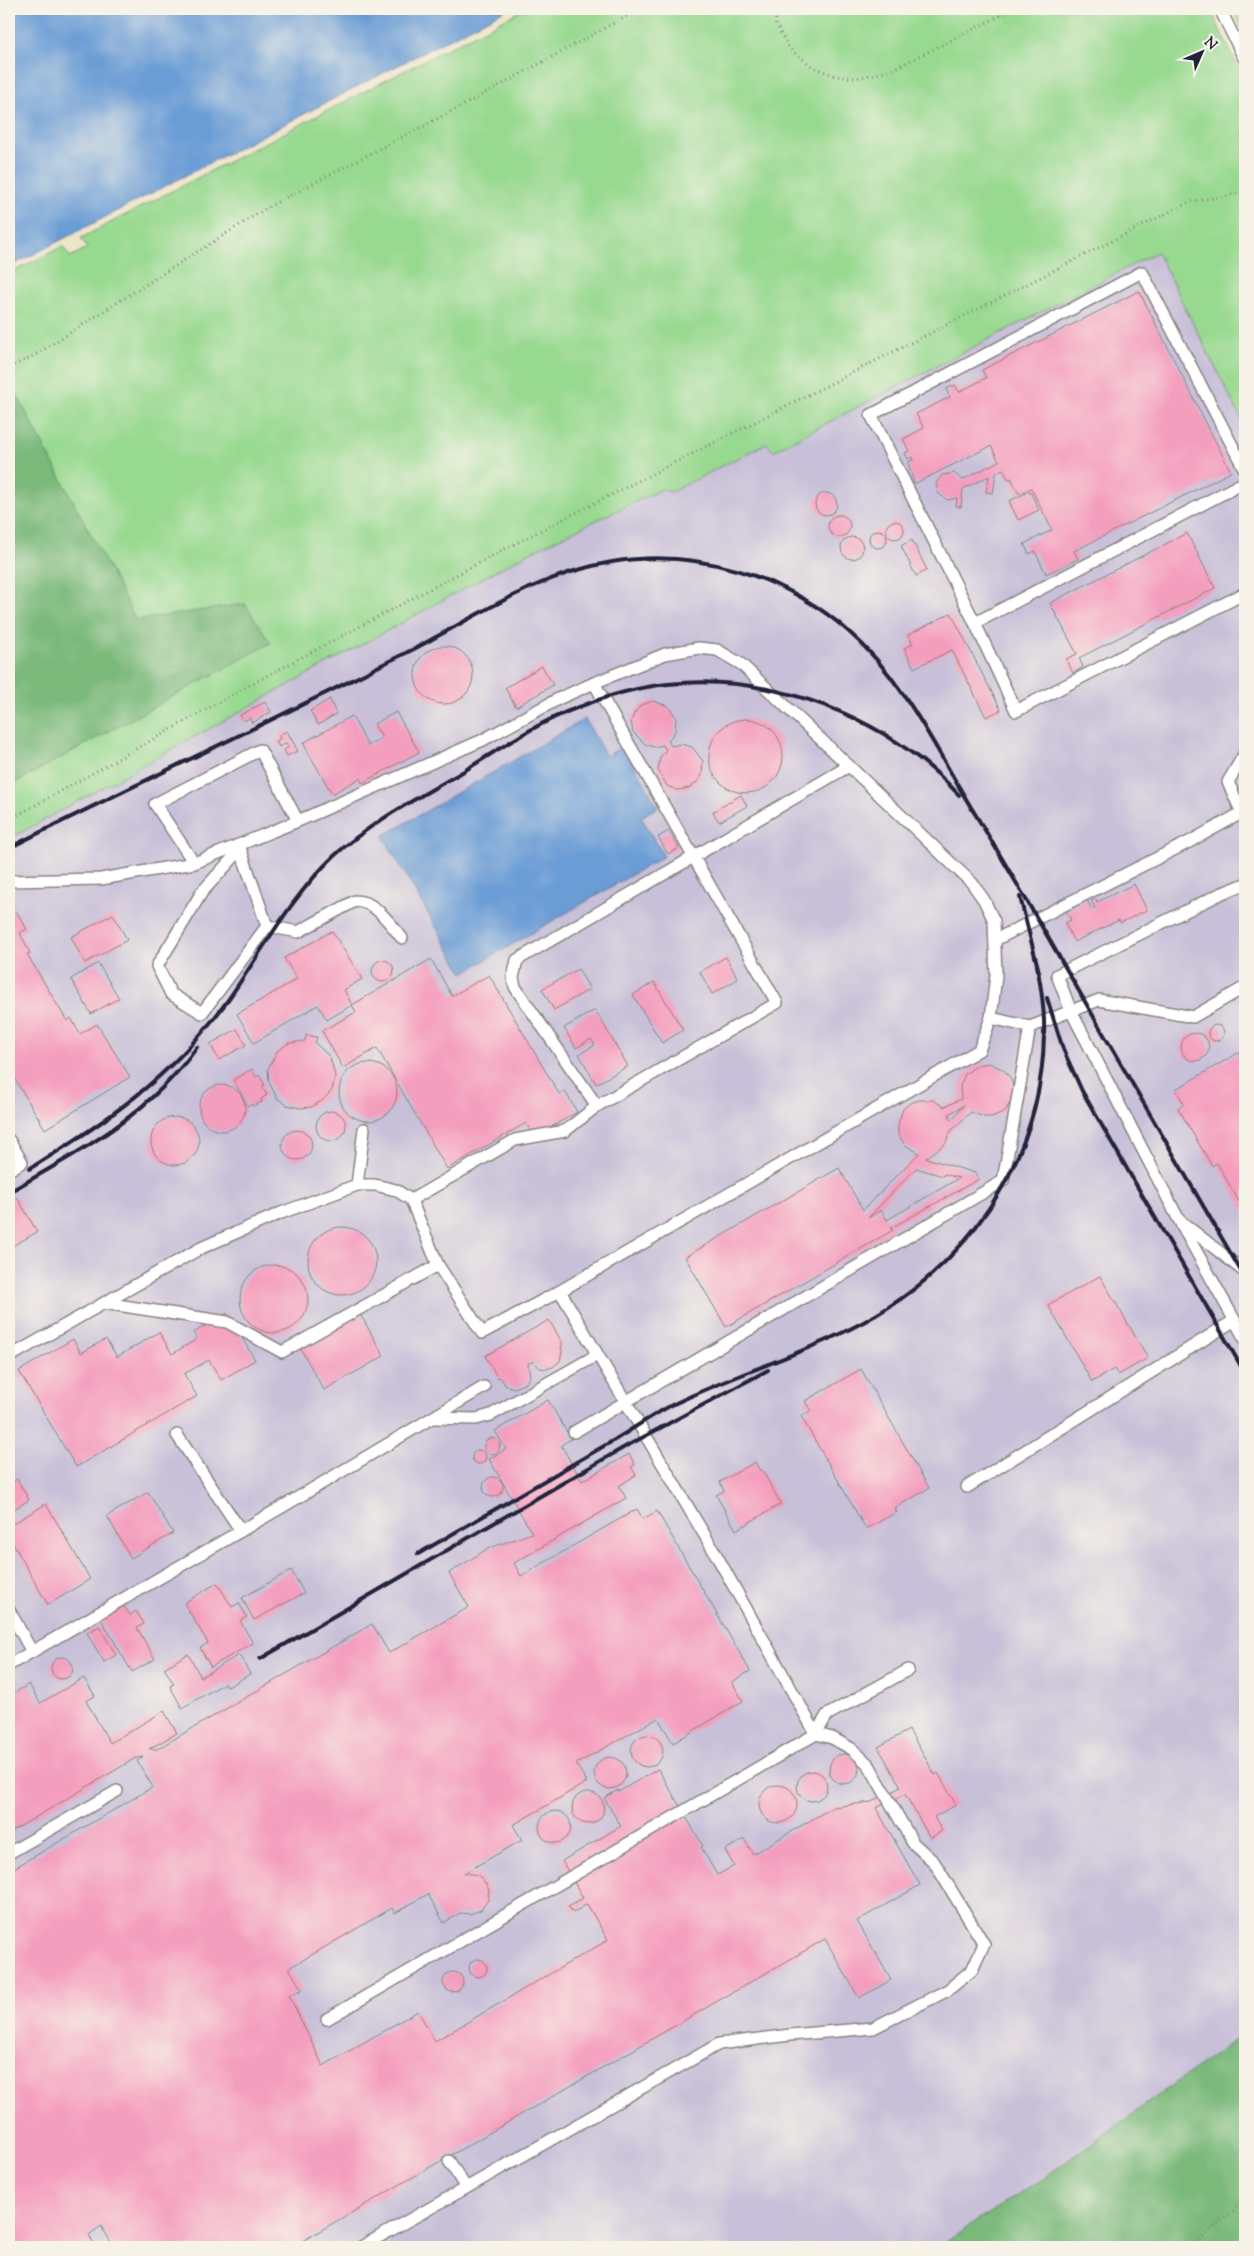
<svg xmlns="http://www.w3.org/2000/svg" width="1254" height="2256" font-family="'Sorts Mill Goudy',serif">
<style>
.industrial{fill:#c8bfd8}
.green{fill:#98d990;stroke:#5d7e66}
.forest{fill:#7ab97a;stroke:#4e6e5a}
.water{fill:#6a9cd5;stroke:#465f88}
.building{fill:#f49ebe;fill-rule:evenodd}
.lines{fill:none;stroke-linecap:round;stroke-linejoin:round}
.service-casing{stroke:#888482;stroke-width:14}
.path{stroke:#888482;stroke-width:3;stroke-dasharray:1 4;stroke-linecap:butt}
.service{stroke:#fff;stroke-width:11}
.rail{stroke:#22223b;stroke-width:4}
</style>
<rect width="100%" height="100%" fill="#f7f3e8"/>
<filter id="ink" filterUnits="userSpaceOnUse"><feTurbulence type="fractalNoise" baseFrequency=".02" numOctaves="2"/><feDisplacementMap in="SourceGraphic" scale="10" xChannelSelector="R" yChannelSelector="G"/><feConvolveMatrix kernelMatrix="1 2 1 2 8 2 1 2 1" color-interpolation-filters="sRGB"/></filter>
<filter id="wash" filterUnits="userSpaceOnUse"><feTurbulence type="fractalNoise" baseFrequency=".0096" numOctaves="4" result="noise"/><feDisplacementMap in="SourceGraphic" scale="20" xChannelSelector="R" yChannelSelector="G"/><feGaussianBlur stdDeviation="1.12" result="paint"/><feColorMatrix in="noise" values="0 0 0 0 0 0 0 0 0 0 0 0 0 0 0 0 0 1.4 0 .05"/><feComposite in="paint" operator="in"/></filter>
<g filter="url(#wash)">
<rect width="100%" height="100%" fill="#eee5c9"/>
<path class="industrial" d="M1157,252l88,174v1607l-207,149 -101,65h-928v-1408l523,-288 130,-62 9,3 97,-50 5,9z"/>
<g class="green">
<path d="M524,9h686l35,73v133l-2,2 2,5v204l-88,-174 -384,199 -6,-8 -96,49 -9,-3 -130,62 -523,288v-565l54,-28 7,11 17,-9 -6,-10z"/>
<path d="M1233,9h12v24l-1,1z"/>
</g>
<g class="forest">
<path d="M9,380l127,240 109,-16 26,39 -262,143z"/>
<path d="M1245,2033v214h-308l101,-65z"/>
</g>
<g class="water">
<path d="M9,9h498l-498,258z"/>
<path d="M585,719l21,37 17,-10 35,61 -17,10 23,39 -201,117 -80,-137z"/>
</g>
<g id="blocks">
<g class="building">
<path d="M1139,291l92,181 -157,79 4,8 -32,15 -11,-23 -6,3 -5,-10 28,-14 -21,-42 -12,6 -8,-16 -3,1 -5,-10 -7,4 -3,20 -7,-1 3,-16 -26,13 -2,18 -5,-1 1,-8 -10,2 -9,-7 -2,-10 6,-8 12,-2 8,7 37,-19 -8,-15 -77,38 -6,-22 5,-2 -1,-3 -4,2 -3,-6 4,-2 -6,-12 21,-11 -8,-14 34,-17 -4,-8 9,-4 4,7 27,-14 -4,-8z"/>
<path d="M1030,491l9,19 -21,10 -9,-19z"/>
<circle cx="826" cy="504" r="11"/>
<circle cx="839" cy="526" r="11"/>
<circle cx="895" cy="530" r="9"/>
<circle cx="878" cy="539" r="9"/>
<path d="M1187,533l28,55 -136,70 4,9 -10,6 -7,-14 11,-5 -27,-51z"/>
<circle cx="852" cy="548" r="11"/>
<path d="M912,540l15,30 -11,6 -15,-30z"/>
<path d="M951,613l50,97 -15,7 -34,-67 -38,18 -10,-20 9,-4 -5,-9z"/>
<circle cx="444" cy="675" r="29"/>
<path d="M542,666l11,19 -37,22 -11,-19z"/>
<path d="M330,699l6,15 -18,11 -8,-14z"/>
<path d="M653,701l15,5 8,12 -1,13 -7,10 3,5 9,-2 12,3 11,14 -1,14 -5,7 -7,6 -13,2 -10,-4 -9,-16 2,-13 6,-7 -3,-5 -9,2 -9,-3 -12,-12 -2,-11 4,-9 6,-7z"/>
<path d="M265,702l6,10 -19,11 -2,-5 -7,3 -3,-6z"/>
<path d="M396,712l23,40 -57,31 -2,-5 -28,16 -29,-51 49,-27 16,30 14,-8 -8,-14z"/>
<circle cx="746" cy="756" r="37"/>
<path d="M287,731l11,20 -11,5 -3,-6 5,-3 -3,-4 -7,4 -3,-6 4,-2 -1,-4z"/>
<path d="M741,795l6,11 -28,16 -6,-10z"/>
<path d="M669,831l10,17 -11,6 -10,-17z"/>
<path d="M1134,884l13,26 -27,13 -1,-3 -45,22 -9,-19 6,-3 -5,-9 21,-11 5,10 3,-2 -4,-7 5,-2 1,3z"/>
<path d="M16,911l11,18 -7,4 10,20 -3,1 40,67 4,-3 9,16 17,-10 33,53 -85,52 -32,-53 -4,2v-163z"/>
<path d="M113,914l14,26 -42,23 -14,-26z"/>
<path d="M332,931l30,48 -18,11 8,15 -25,15 -9,-15 -64,38 -17,-29 60,-35 -13,-21z"/>
<path d="M726,957l12,22 -26,15 -12,-22z"/>
<path d="M431,959l21,37 37,-21 70,119 6,-3 12,21 -43,25 -8,-14 -79,46 -70,-121 -34,20 -21,-37 34,-19 -4,-7z"/>
<circle cx="383" cy="971" r="11"/>
<path d="M98,963l21,35 -28,16 -20,-35z"/>
<path d="M578,969l12,20 -36,21 -12,-21z"/>
<path d="M654,982l29,48 -21,13 -29,-48z"/>
<path d="M595,1010l33,56 -32,18 -17,-30 16,-9 -4,-6 -15,9 -12,-20z"/>
<circle cx="1216" cy="1033" r="8"/>
<path d="M237,1029l9,16 -27,15 -9,-16z"/>
<circle cx="1195" cy="1047" r="14"/>
<path d="M306,1035l11,2 -2,6 15,14 5,19 -3,14 -9,10 -12,7 -11,1 -13,-3 -10,-7 -8,-16 -1,-13 9,-18 12,-8 16,-2z"/>
<path d="M1245,1049v163l-28,-49 -5,3 -34,-58 6,-4 -8,-15z"/>
<path d="M989,1063l15,7 7,9 3,11 -4,13 -5,8 -13,6h-8l-13,-5 -20,19 -6,13 -19,14 49,15 4,6 -88,49 2,2 -167,97 -41,-70 154,-89 24,42 56,-57 -14,-8 -7,-11v-10l5,-15 7,-6 9,-3h14l11,7 17,-8 -1,-13 5,-12 13,-9zM964,1105l-13,15 -2,-6zM916,1168l27,8 1,-2 15,4 -72,42 -6,-10 -13,8z"/>
<circle cx="368" cy="1092" r="29"/>
<path d="M252,1069l4,8 3,-2 6,10 -3,1 5,9 -6,4 1,3 -10,4 -1,-2 -3,2 -15,-26z"/>
<circle cx="222" cy="1108" r="23"/>
<circle cx="331" cy="1126" r="15"/>
<circle cx="175" cy="1141" r="24"/>
<circle cx="297" cy="1145" r="15"/>
<path d="M17,1197l20,35 -28,16v-46z"/>
<circle cx="342" cy="1261" r="34"/>
<circle cx="274" cy="1299" r="34"/>
<path d="M1100,1276l48,82 -30,17 -4,-6 -22,13 -44,-77z"/>
<path d="M227,1313l28,47 -34,20 -12,-20 -25,14 13,22 -121,71 -57,-96 54,-32 8,14 25,-14 11,18 42,-25 13,22 25,-15 -4,-6z"/>
<path d="M360,1314l24,42 -60,34 -24,-42z"/>
<path d="M549,1320l14,24 -2,2 1,5 -2,10 -7,6 -7,2 -6,-1 -7,-7 -5,3 2,11 -4,8 -12,5 -9,-3 -5,-8 -2,1 -13,-22z"/>
<path d="M861,1369l68,119 -34,20 2,4 -31,17 -65,-113 10,-5 -6,-10z"/>
<path d="M548,1400l23,39 -10,6 21,36 47,-27 6,11 -4,2 5,8 -17,11 7,12 -112,65 7,13 116,-67 6,10 14,-8 93,160 -18,11 11,19 -70,42 -15,-25 -82,46 11,18 -74,43 9,15 -58,33 14,2 8,9 3,6 -1,10 -7,10 -11,4 -10,-1 -16,10 -16,-29 -33,19 -3,-5 -103,60 13,22 -13,5 34,71 95,-55 17,30 173,-101 -21,-36 -14,9 -5,-7 15,-8 -21,-37 59,-35 -17,-28 14,-8v2l40,-23 45,77 -2,1 16,28 17,-9 -9,-16 19,-11 9,15 80,-47 38,-5 30,-15 -23,-40 31,-17 26,45 3,-2 18,32 -22,12 8,14 -12,7 -25,-44 -29,14 44,77 -63,36 34,59 -32,18 -34,-59 -533,308h-178l-13,-21 -12,9 7,12h-87v-376l144,-84 -16,-26 6,-4 -7,1 -127,75v-137l20,-12 11,19 44,-25 11,18 -9,5 24,42 54,-32 13,22 -28,16h8l215,-125 17,29 80,-46 -20,-34 38,-24 45,-16 -43,-74 17,-10 -11,-18z"/>
<circle cx="492" cy="1446" r="8"/>
<circle cx="479" cy="1457" r="7"/>
<path d="M755,1462l5,9 2,-1 19,34 -45,26 -20,-35 8,-4 -4,-9z"/>
<circle cx="493" cy="1487" r="10"/>
<path d="M17,1479l12,21 -20,12v-28z"/>
<path d="M148,1492l25,41 -42,25 -24,-42z"/>
<path d="M46,1504l44,75 -42,26 -39,-69v-10z"/>
<path d="M291,1570l13,23 -50,27 -12,-22z"/>
<path d="M217,1583l15,24 7,-4 8,14 -7,4 13,22 -42,24 -11,-19 8,-5 -24,-40z"/>
<path d="M124,1606l6,9 6,-4 8,13 -7,4 18,31 -23,13 -31,-53z"/>
<path d="M99,1626l17,29 -12,7 -17,-29z"/>
<path d="M188,1654l13,23 38,-22 11,19 -22,13 -3,-4 -43,25 -12,-22 4,-2 -10,-16z"/>
<circle cx="62" cy="1668" r="11"/>
<circle cx="647" cy="1751" r="16"/>
<circle cx="844" cy="1769" r="15"/>
<circle cx="610" cy="1773" r="16"/>
<circle cx="812" cy="1786" r="15"/>
<circle cx="778" cy="1804" r="19"/>
<circle cx="588" cy="1808" r="16"/>
<circle cx="555" cy="1827" r="16"/>
<circle cx="478" cy="1968" r="9"/>
<circle cx="453" cy="1982" r="10"/>
</g>
</g>
</g>
<g filter="url(#ink)">
<use href="#blocks" fill-opacity="0" stroke="#888482" stroke-width="1"/>
<g class="lines">
<defs>
<g id="service">
<path d="M1220,9l25,51"/>
<path d="M1245,470l-103,-198 -271,143 104,208 270,-141"/>
<path d="M975,623l41,88 229,-118"/>
<path d="M1242,813l-14,-31 17,-29"/>
<path d="M298,821l-104,42 -39,-59 105,-54 38,71 185,-81 77,-42 34,-15"/>
<path d="M239,845l28,81 -65,87 -31,-19 -14,-28 45,-74 38,-42"/>
<path d="M9,881l92,-2 93,-16"/>
<path d="M1245,884l-25,10 -163,81 14,36 108,209 66,52"/>
<path d="M267,926l31,6 57,-31c21,0 34,22 47,37"/>
<path d="M995,940l196,-99 54,-30"/>
<path d="M597,1106l180,-103 -183,-320 71,-29 34,-6 18,2 24,14 108,102"/>
<path d="M9,1140l13,22 -13,8"/>
<path d="M357,1185l7,-56"/>
<path d="M411,1200l104,-60 50,-9 32,-25 -82,-119 -2,-9 4,-18 332,-194 123,117 12,17 10,21 2,54 -5,43 39,9"/>
<path d="M1181,1224l64,115"/>
<path d="M560,1291l419,-241 12,-32"/>
<path d="M104,1303l123,19 55,30 156,-87 44,68 78,-42 154,260 102,183"/>
<path d="M9,1357l192,-109 80,-35 76,-28h18l21,5 15,10 27,65"/>
<path d="M433,1418l43,1 15,-4 106,-60"/>
<path d="M574,1432l429,-251 27,-154 69,-27 94,17 52,-30"/>
<path d="M177,1435l64,96"/>
<path d="M967,1487l268,-167"/>
<path d="M9,1610l23,42"/>
<path d="M9,1665l273,-158 202,-120"/>
<path d="M816,1734l11,-19 81,-45"/>
<path d="M9,1853l108,-62"/>
<path d="M327,2019l489,-285 16,4 20,11 17,16 44,78 21,19 50,82 -12,26 -24,20 -75,38 -83,7 -71,9 -253,144"/>
<path d="M361,2247l105,-59 -17,-27"/>
</g>
</defs>
<use href="#service" class="service-casing"/>
<g class="path">
<path d="M776,9v16l14,24 23,18 22,9 21,2 33,-7 125,-62"/>
<path d="M9,367l21,-9 238,-151 190,-99 182,-99"/>
<path d="M9,820l239,-134 272,-145 671,-340 32,-4 22,-6"/>
<path d="M1191,2247l54,-46"/>
</g>
<use href="#service" class="service"/>
<g class="rail">
<path d="M9,848c118,-60 238,-115 357,-175 22,-12 46,-22 68,-35 57,-31 112,-65 178,-76 83,-14 172,13 236,69 58,50 89,122 129,186 49,80 94,161 141,242 42,73 85,146 127,219"/>
<path d="M1020,897l19,75"/>
<path d="M1047,998l16,51 19,42 163,282"/>
<path d="M29,1169c76,-46 142,-92 196,-165 36,-50 64,-105 109,-148 38,-35 86,-59 130,-85 37,-23 74,-49 115,-64 28,-11 59,-20 89,-23 106,-11 219,33 291,111"/>
<path d="M9,1192c71,-41 139,-76 188,-145"/>
<path d="M418,1554c62,-36 124,-72 186,-108 24,-13 47,-31 72,-43 57,-28 119,-46 176,-75 112,-56 190,-166 192,-293 1,-24 -3,-47 -7,-70"/>
<path d="M260,1659l363,-211 145,-78"/>
</g>
</g>
</g>
<rect width="1254" height="2256" fill="none" stroke="#f7f3e8" stroke-width="30"/>
<g transform="translate(1202 52) rotate(45)" stroke="#f7f3e8" stroke-width="4" paint-order="stroke">
<path d="M0-4L9 19L0 12L-9 19Z" fill="#22223b"/>
<text y="-8" font-size="14" font-weight="bold" text-anchor="middle" fill="#22223b">N</text>
</g>
</svg>
